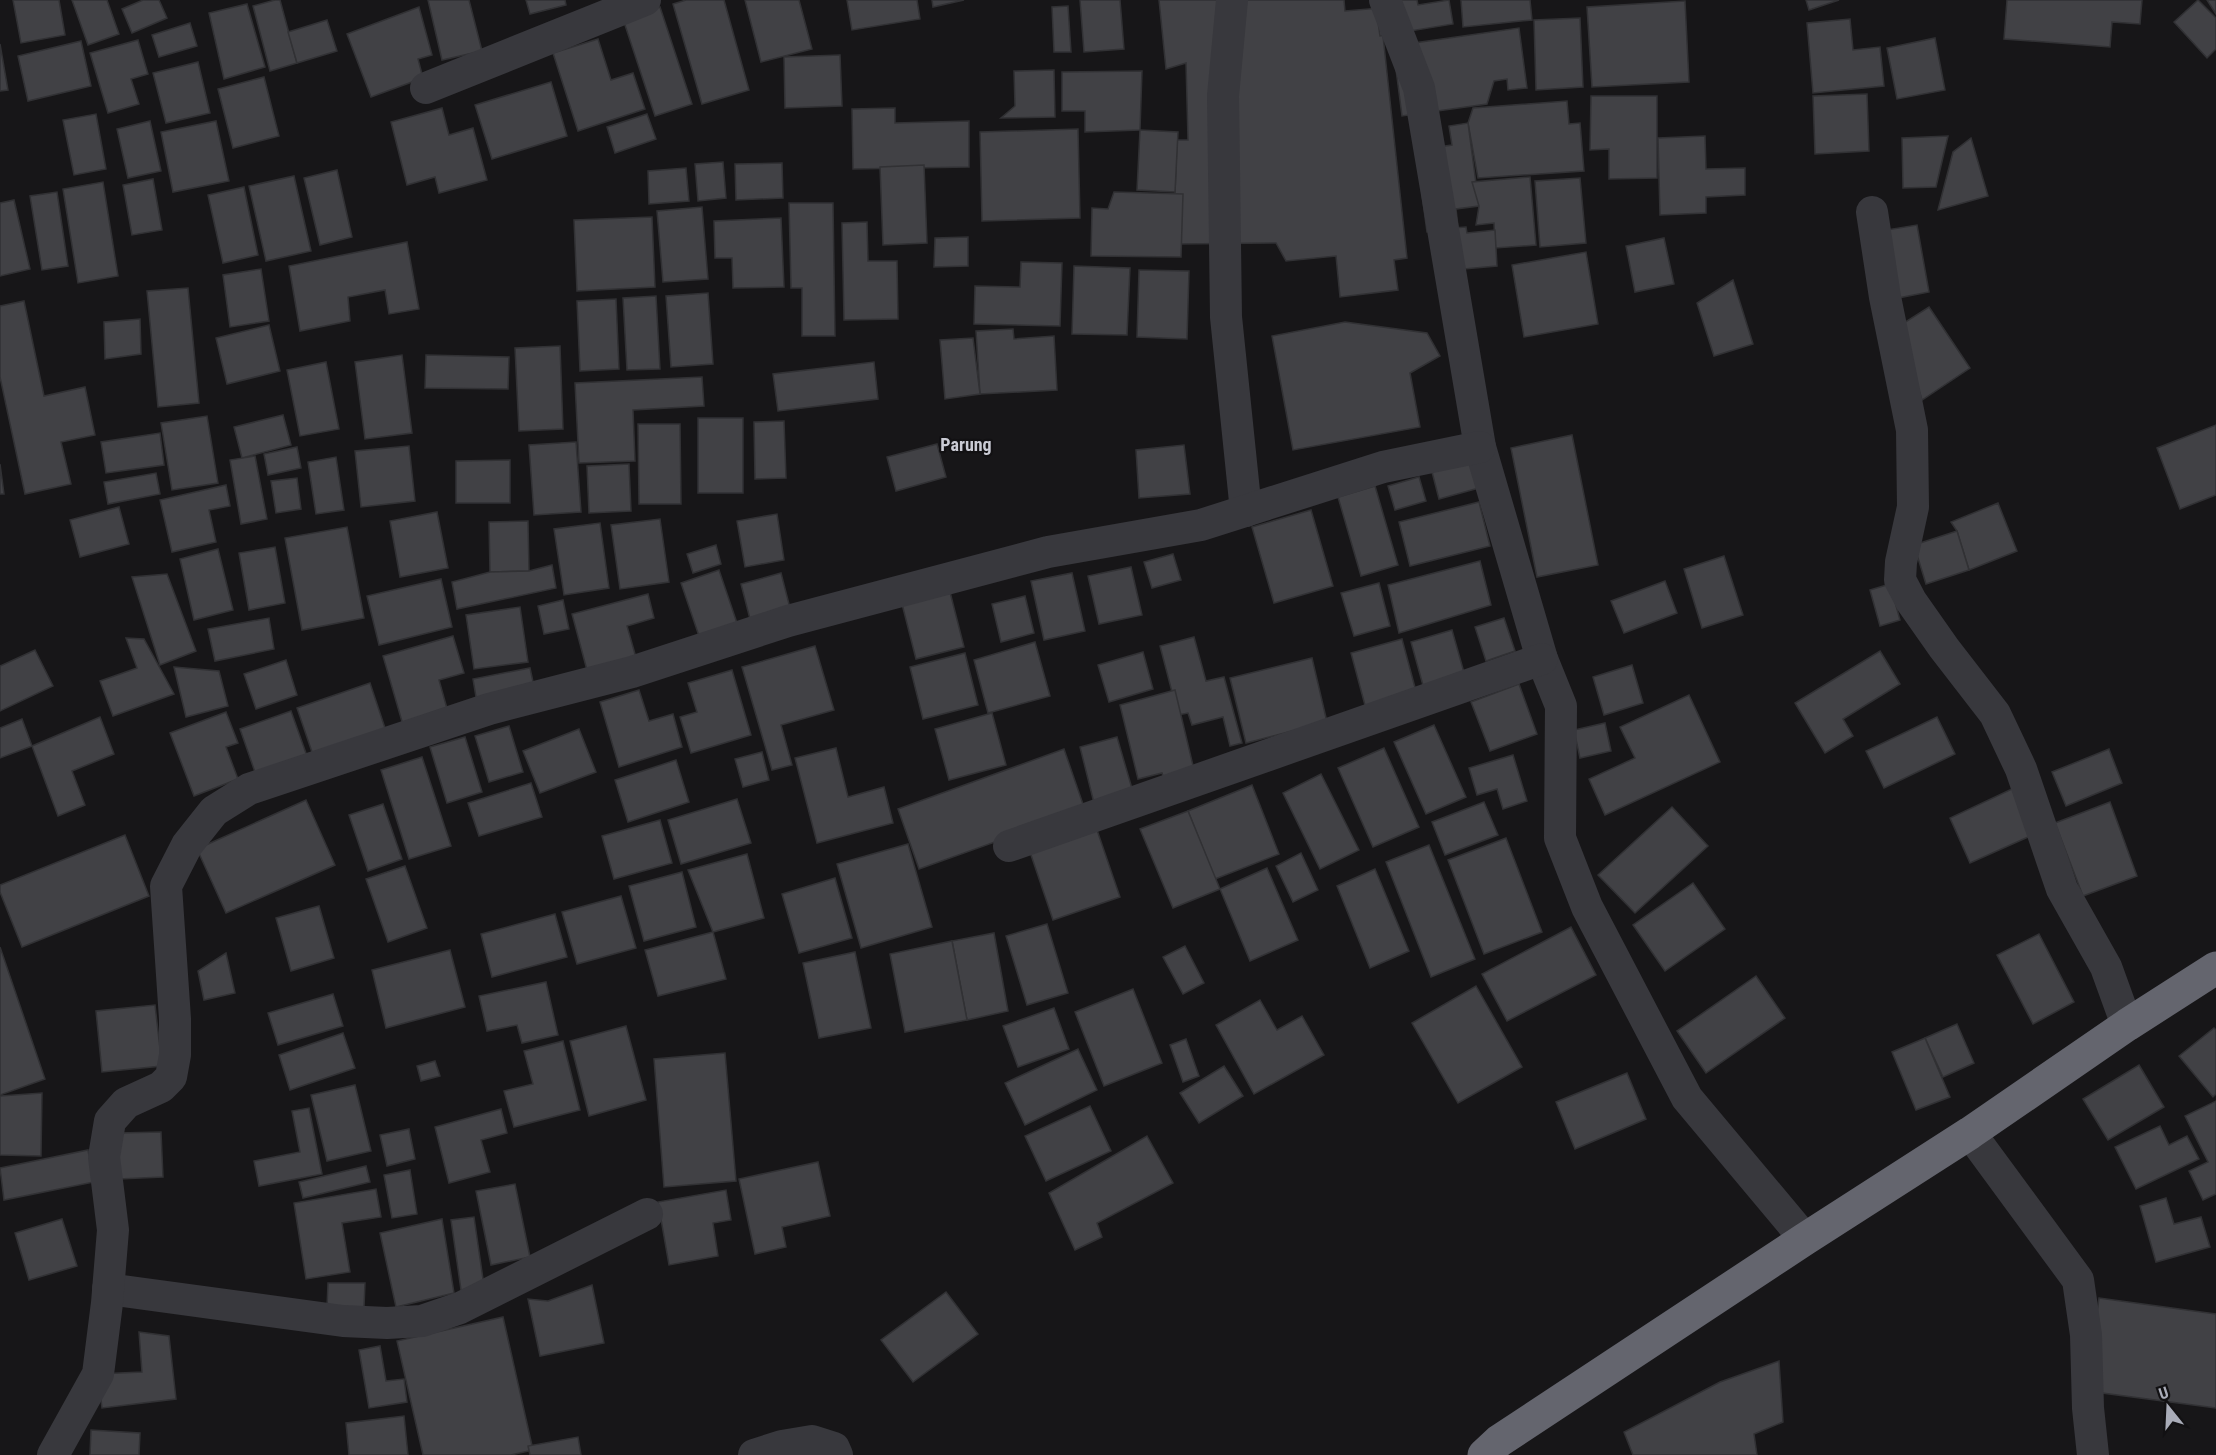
<svg xmlns="http://www.w3.org/2000/svg" width="2216" height="1455" font-family="'Roboto Condensed',sans-serif">
<style>
.building{fill:#414145;stroke:#313134;stroke-width:1.5}
.lines{fill:none;stroke-linecap:round;stroke-linejoin:round}
.street{stroke:#38383d;stroke-width:32}
.highway{stroke:#64656e;stroke-width:33}
.labels{text-anchor:middle;dominant-baseline:central;stroke-width:4.5;stroke-linejoin:round;paint-order:stroke}
.quarter-label{font-size:18px;font-weight:bold;fill:#cacbd4;stroke:#121113}
</style>
<rect width="100%" height="100%" fill="#171618"/>
<g class="building">
<path d="M13,0h46l6,35 -44,8z"/>
<path d="M72,0h35l12,34 -31,11z"/>
<path d="M143,0h16l8,18 -35,15 -10,-24z"/>
<path d="M275,0h5l17,63 -27,8 -17,-65z"/>
<path d="M428,0h41l13,51 -40,9z"/>
<path d="M526,0h39l1,5 -36,9z"/>
<path d="M686,0h38l25,90 -47,14 -29,-100z"/>
<path d="M745,0h54l13,49 -51,13z"/>
<path d="M847,0h70l3,19 -68,11z"/>
<path d="M932,0h32l-31,7z"/>
<path d="M1080,0h40l4,49 -40,3z"/>
<path d="M1159,0h185l1,11 35,-3 27,250 -13,2 4,30 -58,7 -4,-41 -50,5 -10,-18 -98,1 -3,-52 2,-52h11l-2,-77 -20,6z"/>
<path d="M1375,0h42l1,5 31,-5 4,24 -73,12z"/>
<path d="M1461,0h69l2,20 -69,7z"/>
<path d="M1806,0h33l-30,10z"/>
<path d="M2007,0h135l-2,24 -28,-2 -2,25 -106,-8z"/>
<path d="M2198,0l18,18v31l-9,9 -33,-36z"/>
<path d="M2207,0h9v14z"/>
<path d="M1685,1l4,81 -97,5 -5,-80z"/>
<path d="M247,4l18,63 -41,12 -15,-66z"/>
<path d="M1068,6l3,46h-17l-2,-45z"/>
<path d="M419,7l13,48 -14,4 5,19 -52,19 -24,-63z"/>
<path d="M660,7l32,97 -37,12 -32,-97z"/>
<path d="M1580,18l3,69 -47,3 -2,-70z"/>
<path d="M1850,19l3,31 27,-3 4,39 -71,7 -6,-70z"/>
<path d="M327,20l10,31 -40,12 -9,-31z"/>
<path d="M190,23l7,23 -38,11 -7,-22z"/>
<path d="M1519,28l8,60 -19,2 -1,-11 -13,2 -7,23 -85,12 -9,-70z"/>
<path d="M1935,38l10,52 -48,9 -10,-51z"/>
<path d="M598,39l13,41 22,-7 12,36 -67,22 -25,-78z"/>
<path d="M138,40l10,34 -17,5 8,25 -31,9 -18,-60z"/>
<path d="M81,41l10,45 -63,15 -10,-45z"/>
<path d="M0,44l8,46 -8,1z"/>
<path d="M840,55l2,51 -57,2 -1,-51z"/>
<path d="M198,62l12,51 -44,10 -13,-50z"/>
<path d="M1054,70l1,47 -54,1 14,-12 -1,-35z"/>
<path d="M1142,71l-2,59 -55,2v-21h-23v-39z"/>
<path d="M264,77l15,59 -46,12 -15,-59z"/>
<path d="M551,82l16,54 -75,23 -17,-54z"/>
<path d="M1867,94l2,57 -54,3 -2,-58z"/>
<path d="M1591,96h66v82l-48,1v-30l-19,1z"/>
<path d="M1567,101l2,23 11,-1 4,48 -106,7 -10,-55 5,-15z"/>
<path d="M442,108l7,27 24,-7 14,52 -48,13 -4,-16 -28,8 -16,-63z"/>
<path d="M895,108v15l74,-2v46l-116,2 -1,-60z"/>
<path d="M96,114l10,55 -32,6 -11,-55z"/>
<path d="M647,114l9,25 -41,14 -8,-26z"/>
<path d="M150,121l11,50 -33,7 -11,-49z"/>
<path d="M216,121l13,60 -56,11 -12,-60z"/>
<path d="M1468,123l11,83 -23,3 2,18 -31,5 -11,-82 36,-5 -3,-19z"/>
<path d="M1078,129l2,89 -98,3 -2,-89z"/>
<path d="M1140,130l38,2 -3,60 -38,-2z"/>
<path d="M1705,136l1,33 39,-1v27l-39,2v16l-46,2 -2,-77z"/>
<path d="M1948,136l-12,51 -33,1 -1,-50z"/>
<path d="M1971,138l17,58 -50,14 15,-58z"/>
<path d="M723,162l3,36 -28,3 -3,-37z"/>
<path d="M782,163l1,35 -47,2 -1,-36z"/>
<path d="M924,165l3,78 -44,2 -3,-78z"/>
<path d="M686,168l3,33 -40,3 -1,-33z"/>
<path d="M337,170l15,67 -32,8 -16,-67z"/>
<path d="M294,176l17,75 -45,10 -17,-75z"/>
<path d="M1530,177l6,68 -41,3 -1,-25 -18,2 3,-19 -7,-24z"/>
<path d="M1580,178l6,65 -46,4 -5,-66z"/>
<path d="M153,179l9,51 -30,5 -9,-50z"/>
<path d="M103,182l15,94 -40,7 -15,-94z"/>
<path d="M244,187l14,68 -35,8 -15,-68z"/>
<path d="M57,192l11,74 -26,4 -12,-74z"/>
<path d="M1114,192l69,2 -2,63 -90,-1 1,-48 16,1z"/>
<path d="M14,200l16,69 -30,7v-73z"/>
<path d="M789,203h44l2,133h-33v-48h-11z"/>
<path d="M702,207l6,72 -45,3 -6,-71z"/>
<path d="M652,217l3,70 -78,4 -3,-71z"/>
<path d="M781,218l3,69 -51,1 -1,-30h-17l-1,-37z"/>
<path d="M867,222l1,39h29l1,58 -54,1 -2,-97z"/>
<path d="M1917,225l12,67 -36,7 -13,-68z"/>
<path d="M1466,227l1,6 28,-3 2,36 -56,5 -4,-42z"/>
<path d="M968,237v29l-34,1 1,-29z"/>
<path d="M1664,238l10,46 -39,8 -9,-46z"/>
<path d="M407,242l12,67 -30,5 -4,-24 -37,7 2,24 -50,10 -11,-65z"/>
<path d="M1586,252l12,72 -74,13 -12,-72z"/>
<path d="M1021,262l41,1 -2,63 -86,-2 1,-38 45,1z"/>
<path d="M1074,266l56,2 -3,67 -55,-1z"/>
<path d="M261,269l8,52 -39,6 -7,-52z"/>
<path d="M1139,270l50,1 -2,68 -50,-2z"/>
<path d="M1733,280l20,64 -39,12 -17,-53z"/>
<path d="M188,288l11,115 -41,4 -11,-116z"/>
<path d="M708,293l5,71 -42,3 -5,-71z"/>
<path d="M656,296l4,73 -33,1 -4,-72z"/>
<path d="M616,299l3,70 -39,2 -3,-70z"/>
<path d="M24,301l20,95 41,-9 10,48 -34,7 10,42 -46,10 -25,-117v-71z"/>
<path d="M1929,307l41,61 -48,32 -23,-74z"/>
<path d="M140,319l1,35 -36,5 -1,-37z"/>
<path d="M1345,322l82,11 13,23 -30,17 10,54 -127,23 -21,-114z"/>
<path d="M269,325l11,46 -53,13 -11,-46z"/>
<path d="M1013,329l1,10 40,-3 3,54 -77,4 -4,-63z"/>
<path d="M973,338l7,56 -35,5 -5,-59z"/>
<path d="M560,346l3,83 -44,2 -4,-83z"/>
<path d="M402,355l10,78 -47,6 -10,-77z"/>
<path d="M426,355l83,2 -1,32 -83,-1z"/>
<path d="M326,362l13,67 -39,7 -13,-66z"/>
<path d="M874,362l4,37 -100,12 -5,-37z"/>
<path d="M702,377l2,29 -71,4 2,51 -56,2 -4,-80z"/>
<path d="M283,415l8,30 -49,13 -8,-31z"/>
<path d="M207,416l11,67 -46,7 -11,-67z"/>
<rect x="698" y="418" width="45" height="75"/>
<path d="M784,421l2,57 -31,1 -1,-57z"/>
<path d="M638,424h42l1,80h-42z"/>
<path d="M2216,425v70l-36,14 -23,-61z"/>
<path d="M160,433l4,32 -58,8 -5,-31z"/>
<path d="M1572,435l26,130 -61,12 -26,-129z"/>
<path d="M576,442l5,70 -47,3 -5,-70z"/>
<path d="M937,444l9,33 -50,14 -9,-34z"/>
<path d="M1184,445l6,49 -51,4 -3,-48z"/>
<path d="M409,446l6,55 -54,6 -6,-56z"/>
<path d="M297,447l4,21 -33,7 -4,-21z"/>
<path d="M255,456l12,63 -26,5 -11,-64z"/>
<path d="M336,457l8,53 -28,4 -8,-52z"/>
<path d="M1470,457l9,31 -40,11 -8,-31z"/>
<path d="M510,460v43h-54v-42z"/>
<path d="M0,464l4,30h-4z"/>
<path d="M629,464l2,47 -42,2 -2,-47z"/>
<path d="M156,473l4,21 -52,10 -4,-22z"/>
<path d="M1419,477l7,24 -31,9 -7,-24z"/>
<path d="M297,478l4,31 -25,4 -5,-32z"/>
<path d="M226,485l4,21 -21,4 7,32 -44,10 -12,-52z"/>
<path d="M1375,486l23,79 -37,11 -23,-79z"/>
<path d="M1479,502l11,44 -80,20 -11,-44z"/>
<path d="M1998,503l19,48 -48,19 -12,-39 -6,-9z"/>
<path d="M119,507l10,37 -49,13 -10,-37z"/>
<path d="M1311,510l22,76 -59,17 -22,-76z"/>
<path d="M437,512l11,56 -48,9 -10,-56z"/>
<path d="M777,514l7,46 -39,7 -8,-46z"/>
<path d="M660,519l9,63 -49,7 -9,-64z"/>
<path d="M528,521l1,50 -39,1 -1,-50z"/>
<path d="M600,523l9,65 -45,7 -10,-66z"/>
<path d="M347,527l17,91 -62,12 -17,-92z"/>
<path d="M1957,531l12,39 -43,14 -12,-39z"/>
<path d="M716,545l5,19 -28,9 -6,-19z"/>
<path d="M275,547l10,56 -36,7 -10,-57z"/>
<path d="M218,549l15,61 -39,10 -14,-61z"/>
<path d="M1173,554l8,26 -29,8 -8,-26z"/>
<path d="M1724,556l19,59 -41,13 -18,-59z"/>
<path d="M1480,561l11,44 -92,28 -11,-48z"/>
<path d="M552,565l4,23 -99,21 -5,-27 38,-10 39,-1z"/>
<path d="M1131,567l11,48 -43,9 -11,-48z"/>
<path d="M719,570l18,53 -38,13 -18,-53z"/>
<path d="M781,573l9,35 -40,11 -9,-35z"/>
<path d="M1072,573l13,58 -41,9 -13,-59z"/>
<path d="M167,574l29,77 -36,14 -28,-88z"/>
<path d="M441,579l11,48 -73,18 -12,-49z"/>
<path d="M1665,581l12,32 -53,20 -13,-32z"/>
<path d="M1379,583l11,43 -36,10 -13,-43z"/>
<path d="M1890,584l10,36 -20,6 -10,-36z"/>
<path d="M950,592l14,55 -48,12 -14,-55z"/>
<path d="M648,594l6,24 -27,8 10,35 -49,13 -16,-60z"/>
<path d="M1025,596l9,37 -33,9 -9,-38z"/>
<path d="M563,600l6,29 -25,5 -6,-28z"/>
<path d="M520,607l8,55 -54,7 -8,-54z"/>
<path d="M269,618l5,31 -59,12 -7,-32z"/>
<path d="M1504,618l11,33 -29,10 -11,-34z"/>
<path d="M1452,630l13,46 -41,13 -13,-47z"/>
<path d="M453,636l11,37 -25,7 9,32 -45,13 -20,-69z"/>
<path d="M1194,637l12,44 18,-4 18,66 -12,3 -7,-29 -31,8 -4,-12 -10,2 -18,-69z"/>
<path d="M126,638l18,1 30,55 -61,22 -13,-35 37,-13z"/>
<path d="M1402,639l15,56 -51,14 -15,-56z"/>
<path d="M1035,642l15,54 -62,17 -14,-53z"/>
<path d="M815,646l19,64 -53,15 11,40 -20,5 -30,-103z"/>
<path d="M35,650l18,36 -53,25v-45z"/>
<path d="M1880,651l20,33 -57,35 10,17 -28,17 -30,-50z"/>
<path d="M1143,652l10,37 -44,13 -11,-37z"/>
<path d="M965,653l13,52 -55,14 -13,-52z"/>
<path d="M1312,658l15,64 -81,21 -16,-65z"/>
<path d="M286,660l11,35 -41,14 -12,-35z"/>
<path d="M1632,665l11,38 -39,12 -11,-38z"/>
<path d="M174,667l45,4 9,35 -42,11z"/>
<path d="M530,668l5,23 -58,12 -4,-24z"/>
<path d="M732,670l19,65 -60,18 -11,-36 17,-5 -9,-29z"/>
<path d="M370,683l17,51 -73,24 -17,-50z"/>
<path d="M1519,684l18,50 -47,17 -19,-49z"/>
<path d="M639,690l10,31 24,-7 9,33 -63,20 -19,-65z"/>
<path d="M1175,690l20,84 -30,8 -3,-9 -24,6 -18,-74z"/>
<path d="M1689,695l31,67 -115,53 -16,-36 46,-21 -15,-31z"/>
<path d="M291,711l16,45 -51,19 -16,-46z"/>
<path d="M226,712l12,31 -12,4 12,32 -44,17 -24,-63z"/>
<path d="M992,713l14,52 -57,15 -14,-51z"/>
<path d="M100,717l14,37 -42,17 13,34 -27,11 -26,-70z"/>
<path d="M1937,717l18,37 -71,34 -18,-37z"/>
<path d="M22,719l10,27 -32,12v-30z"/>
<path d="M1605,723l6,28 -31,7 -6,-28z"/>
<path d="M1434,725l32,72 -40,17 -32,-72z"/>
<path d="M509,726l14,46 -34,10 -14,-46z"/>
<path d="M579,729l17,43 -56,21 -17,-42z"/>
<path d="M465,737l17,55 -35,11 -17,-56z"/>
<path d="M1117,737l16,55 -39,11 -14,-56z"/>
<path d="M836,748l12,49 36,-10 9,36 -76,20 -22,-85z"/>
<path d="M1384,748l35,79 -46,20 -35,-79z"/>
<path d="M1064,749l21,61 -166,59 -21,-60z"/>
<path d="M2109,749l13,34 -56,23 -14,-34z"/>
<path d="M762,752l7,28 -26,7 -8,-28z"/>
<path d="M1513,755l14,46 -24,8 -6,-20 -20,6 -8,-27z"/>
<path d="M422,757l29,89 -42,13 -28,-89z"/>
<path d="M676,760l13,42 -61,20 -13,-42z"/>
<path d="M1321,774l38,76 -39,19 -37,-76z"/>
<path d="M531,783l11,34 -63,19 -11,-33z"/>
<path d="M1252,785l27,69 -64,25 -27,-68z"/>
<path d="M2014,788l21,46 -65,29 -20,-45z"/>
<path d="M737,799l14,44 -70,21 -13,-44z"/>
<path d="M306,800l29,65 -109,48 -29,-64z"/>
<path d="M1484,802l14,33 -53,20 -13,-33z"/>
<path d="M2110,802l27,74 -54,20 -28,-73z"/>
<path d="M383,804l19,55 -34,12 -19,-56z"/>
<path d="M1672,807l36,39 -73,67 -37,-38z"/>
<path d="M1188,811l32,78 -47,19 -33,-79z"/>
<path d="M660,820l12,43 -58,16 -12,-43z"/>
<path d="M1097,830l23,67 -67,23 -23,-68z"/>
<path d="M125,835l24,61 -127,51 -22,-55v-7z"/>
<path d="M1506,838l36,94 -58,22 -36,-94z"/>
<path d="M908,844l24,83 -71,21 -24,-84z"/>
<path d="M1429,845l46,114 -44,18 -45,-115z"/>
<path d="M1301,853l17,37 -25,12 -17,-36z"/>
<path d="M747,854l17,64 -51,14 -25,-62z"/>
<path d="M405,866l22,62 -39,14 -22,-63z"/>
<path d="M1267,868l31,72 -48,21 -30,-72z"/>
<path d="M1375,869l34,82 -39,17 -33,-82z"/>
<path d="M682,872l14,55 -52,14 -15,-55z"/>
<path d="M835,878l17,60 -53,15 -17,-59z"/>
<path d="M1693,883l32,46 -60,42 -32,-46z"/>
<path d="M621,896l15,52 -59,16 -15,-52z"/>
<path d="M319,906l15,52 -43,13 -15,-53z"/>
<path d="M555,914l12,43 -75,20 -11,-43z"/>
<path d="M1047,924l21,69 -41,12 -21,-69z"/>
<path d="M1571,927l25,48 -89,46 -25,-47z"/>
<path d="M713,932l13,47 -68,17 -13,-46z"/>
<path d="M994,933l14,78 -41,9 -15,-79z"/>
<path d="M2039,934l35,68 -41,22 -36,-69z"/>
<path d="M952,941l15,79 -62,12 -15,-78z"/>
<path d="M1185,946l19,37 -21,11 -20,-37z"/>
<path d="M0,947l45,132 -45,16z"/>
<path d="M450,950l15,57 -79,21 -14,-58z"/>
<path d="M855,952l16,76 -52,10 -16,-75z"/>
<path d="M226,953l9,40 -31,7 -6,-29z"/>
<path d="M1756,976l29,42 -79,55 -29,-42z"/>
<path d="M546,982l12,53 -36,8 -5,-18 -30,6 -8,-35z"/>
<path d="M1476,986l46,81 -64,36 -46,-80z"/>
<path d="M1133,989l29,74 -58,23 -29,-74z"/>
<path d="M333,994l10,32 -65,19 -10,-32z"/>
<path d="M1260,1000l17,30 25,-14 22,39 -70,39 -38,-69z"/>
<path d="M155,1005l7,61 -60,6 -6,-61z"/>
<path d="M1054,1008l15,41 -51,18 -15,-41z"/>
<path d="M1957,1024l17,39 -31,14 -18,-39z"/>
<path d="M626,1026l20,74 -57,16 -19,-75z"/>
<path d="M2214,1028l2,2v64l-3,3 -34,-41z"/>
<path d="M343,1033l12,35 -65,22 -11,-35z"/>
<path d="M1925,1038l25,59 -34,13 -24,-58z"/>
<path d="M1186,1039l13,37 -16,6 -13,-37z"/>
<path d="M563,1041l17,69 -66,17 -10,-36 29,-7 -9,-33z"/>
<path d="M1078,1049l19,41 -72,35 -20,-42z"/>
<path d="M725,1053l11,128 -72,6 -10,-128z"/>
<path d="M435,1061l5,15 -19,5 -4,-15z"/>
<path d="M2139,1065l25,42 -56,33 -25,-41z"/>
<path d="M1224,1066l19,30 -44,27 -19,-30z"/>
<path d="M1627,1073l19,46 -71,30 -19,-47z"/>
<path d="M355,1085l16,66 -44,10 -16,-66z"/>
<path d="M42,1093l-1,63 -41,-1v-59z"/>
<path d="M2216,1101v93l-13,6 -14,-29 19,-9 -23,-46z"/>
<path d="M1090,1106l21,45 -65,30 -21,-45z"/>
<path d="M309,1108l13,66 -63,12 -5,-25 46,-9 -8,-41z"/>
<path d="M501,1109l6,24 -26,7 9,32 -41,11 -14,-56z"/>
<path d="M2160,1126l9,19 18,-9 12,23 -63,30 -21,-42z"/>
<path d="M409,1129l6,30 -28,7 -7,-31z"/>
<path d="M161,1132l2,45 -44,2 -1,-46z"/>
<path d="M1147,1136l26,47 -76,40 5,14 -27,13 -26,-57z"/>
<path d="M88,1150l6,32 -90,18 -4,-32z"/>
<path d="M818,1162l12,54 -48,11 4,20 -31,7 -16,-75z"/>
<path d="M366,1166l4,16 -67,16 -4,-16z"/>
<path d="M410,1170l7,44 -25,4 -8,-43z"/>
<path d="M515,1184l15,73 -39,8 -15,-74z"/>
<path d="M376,1189l5,28 -39,6 8,49 -44,7 -12,-76z"/>
<path d="M726,1190l5,30 -18,3 5,33 -49,9 -11,-63z"/>
<path d="M2166,1198l8,26 27,-7 9,30 -54,15 -16,-56z"/>
<path d="M474,1217l10,69 -23,4 -10,-70z"/>
<path d="M62,1219l15,47 -48,14 -14,-47z"/>
<path d="M442,1219l12,74 -58,14 -16,-74z"/>
<path d="M328,1283h37l-1,24h-37z"/>
<path d="M592,1285l12,58 -64,13 -12,-57 20,2z"/>
<path d="M946,1292l32,42 -65,48 -32,-42z"/>
<path d="M2099,1298l117,16v94l-129,-17z"/>
<path d="M503,1317l30,133 -22,5h-88l-26,-114z"/>
<path d="M139,1332l30,4 7,63 -74,9 -4,-34 44,-2z"/>
<path d="M380,1346l6,35 18,-2 3,23 -38,6 -10,-58z"/>
<path d="M1779,1361l4,61 -29,12 3,21h-124l-9,-23 96,-50z"/>
<path d="M404,1416l4,39h-59l-3,-32z"/>
<path d="M91,1430l49,3 -1,22h-49z"/>
<path d="M578,1437l3,18h-51l-2,-9z"/>
</g>
<g class="lines">
<g class="street">
<path d="M1232,0l-9,96 3,221 20,194"/>
<path d="M1385,0l34,88 61,359 62,212 19,47 -1,132 27,69 100,191 118,141"/>
<path d="M426,88l219,-88"/>
<path d="M1872,212l13,85 27,133 1,77 -12,55 -1,18 11,21 33,47 51,66 26,55 41,120 44,78 21,58"/>
<path d="M1009,846l533,-187"/>
<path d="M1970,1133l108,147 8,55 2,73 5,47"/>
<path d="M108,1289l235,32 44,2 35,-2 38,-13 187,-94"/>
<path d="M53,1455l45,-81 9,-71 6,-73 -9,-73 6,-36 16,-18 35,-16 10,-10 4,-22v-36l-9,-133 21,-41 27,-34 35,-22 240,-80 143,-37 156,-51 260,-69 153,-27 182,-58 97,-20"/>
<path d="M754,1455l28,-9 30,-5 22,7 3,7"/>
</g>
<path class="highway" d="M1484,1455l15,-14 306,-202 165,-106 157,-108 89,-57"/>
</g>
<g class="labels">
<g class="quarter-label">
<text x="966" y="444">Parung</text>
</g>
</g>
<g transform="translate(2168 1407) rotate(342)" stroke="#121113" stroke-width="4.5" paint-order="stroke">
<path d="M0-4.5L10 22L0 15L-10 22Z" fill="#a9acb8"/>
<text y="-9" font-size="16" font-weight="bold" text-anchor="middle" fill="#a9acb8">U</text>
</g>
</svg>
